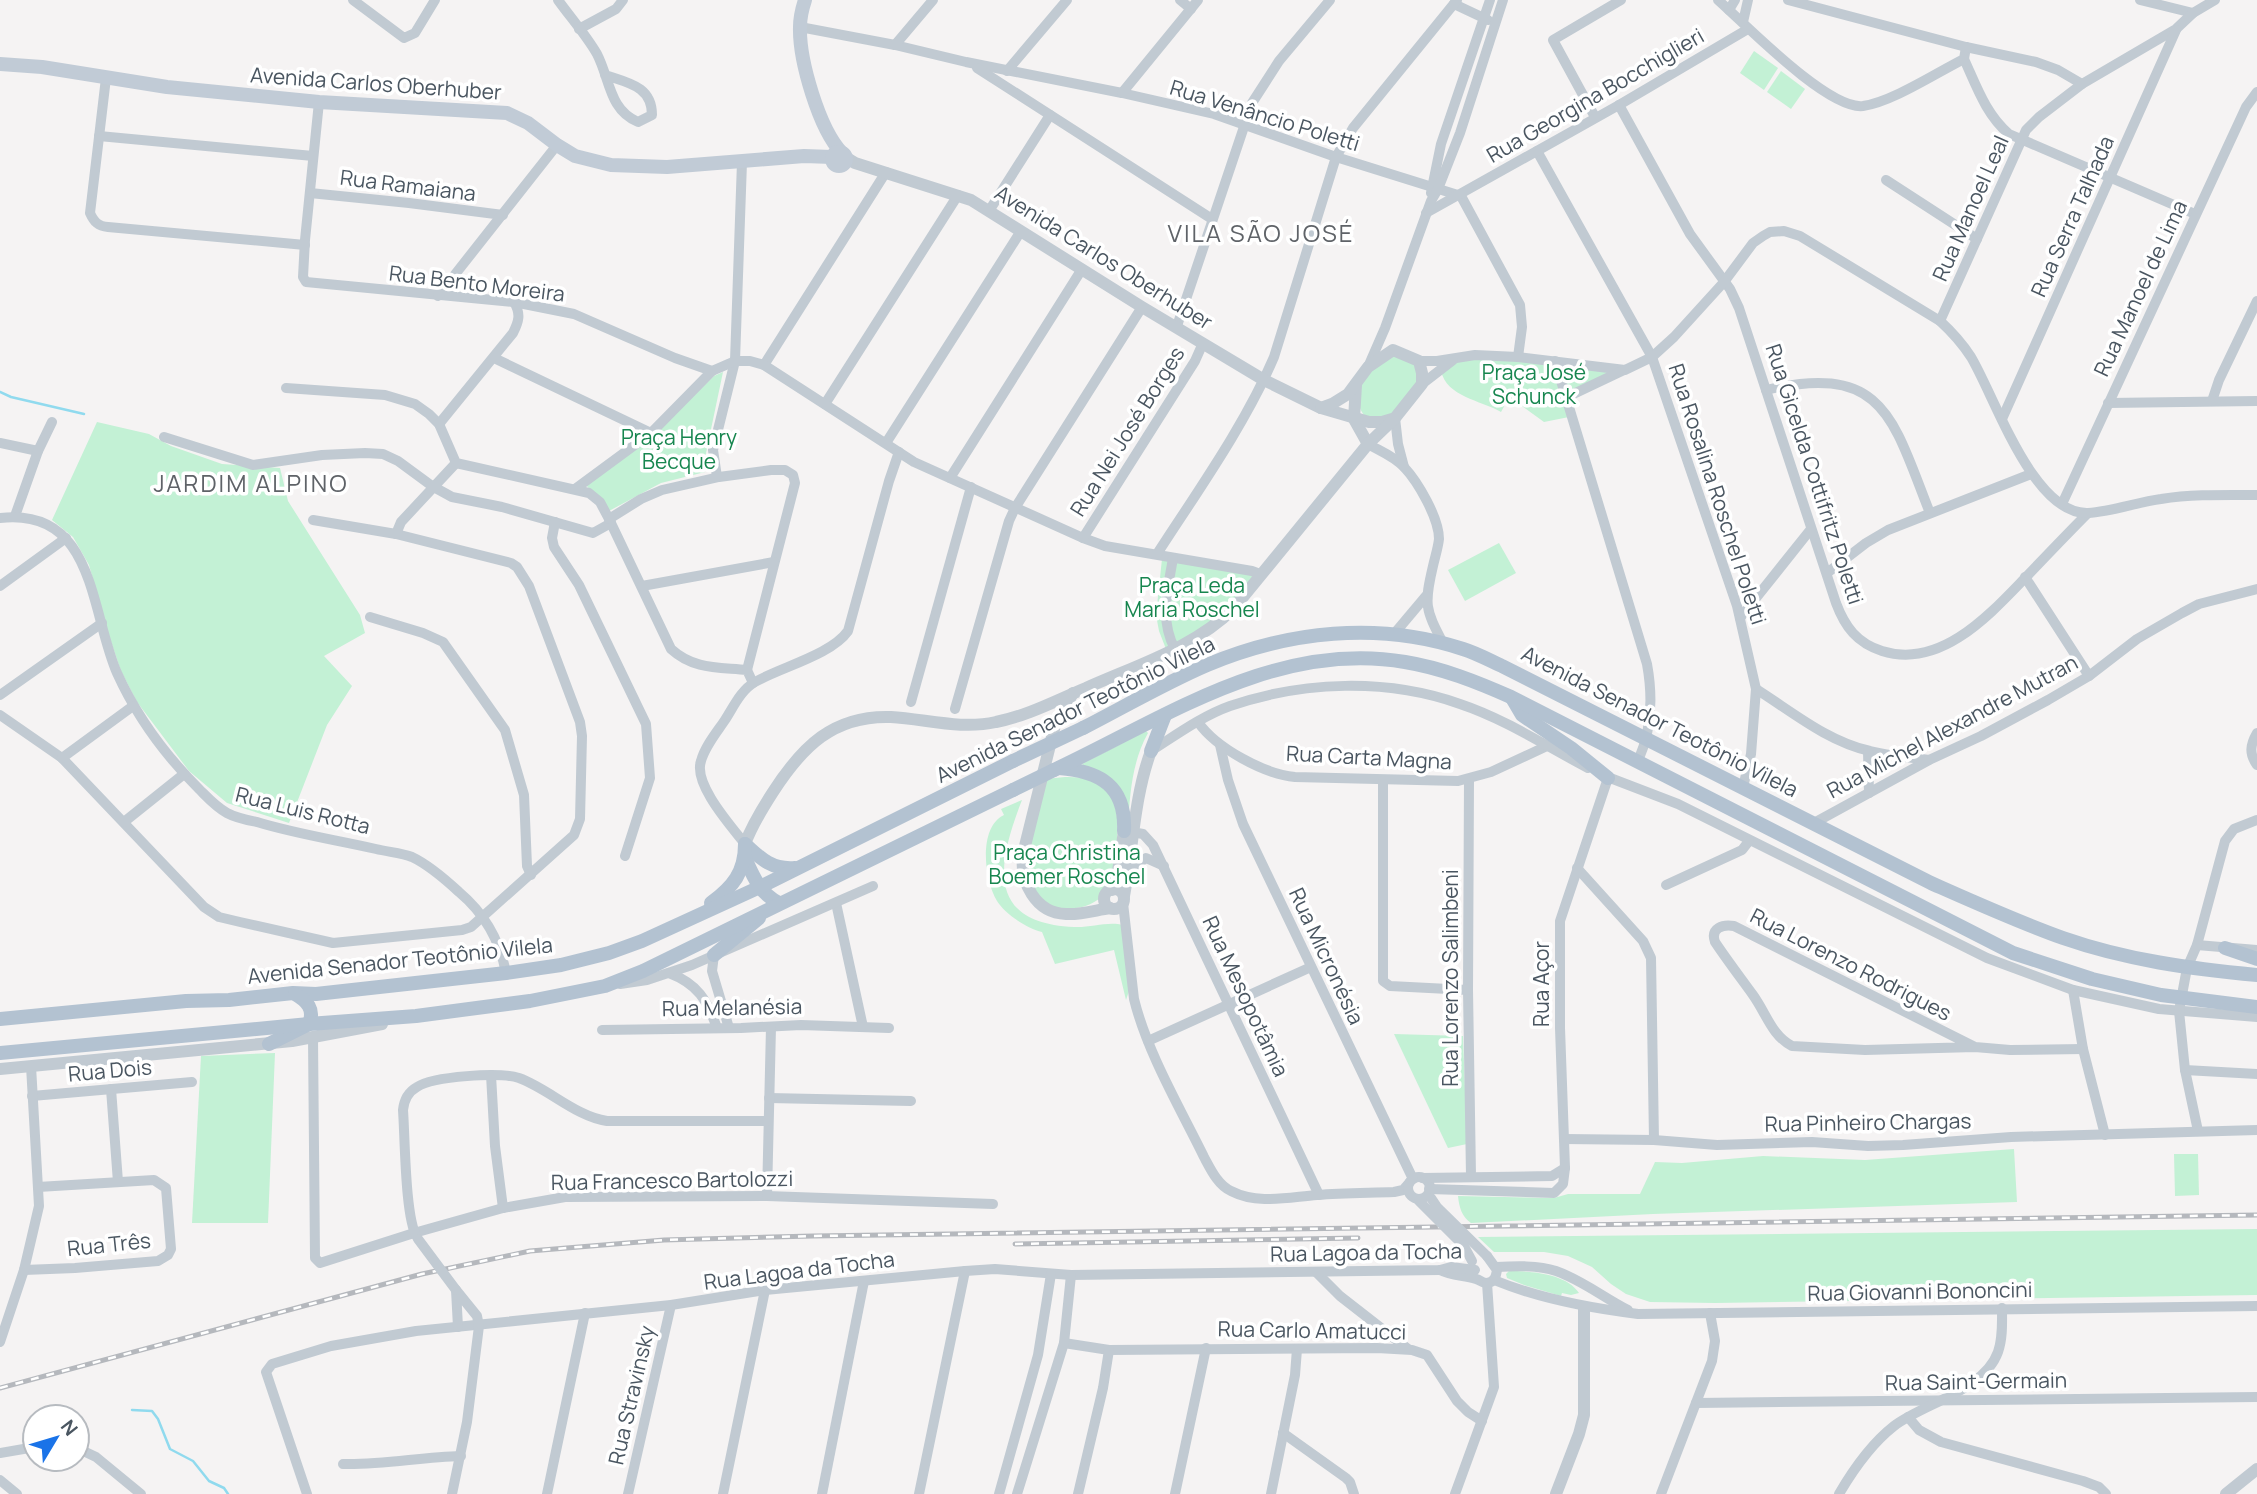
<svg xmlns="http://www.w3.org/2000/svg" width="2257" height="1494" font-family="Manrope,sans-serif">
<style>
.green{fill:#c3f1d5}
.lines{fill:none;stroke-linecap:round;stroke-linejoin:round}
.stream{stroke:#90daee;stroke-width:2.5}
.minor{stroke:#c1cad2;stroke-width:10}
.tertiary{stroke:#c1cad2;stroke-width:12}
.secondary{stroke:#c1cbd6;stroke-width:14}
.primary{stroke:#b3c2d1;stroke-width:14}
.rail-casing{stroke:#b5b8bd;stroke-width:5}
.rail{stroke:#fff;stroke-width:2.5;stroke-dasharray:8;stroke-linecap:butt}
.minor-bridge{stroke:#c1cad2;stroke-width:10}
.primary-bridge{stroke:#b3c2d1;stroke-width:14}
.labels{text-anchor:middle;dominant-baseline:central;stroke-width:7;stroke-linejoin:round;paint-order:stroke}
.street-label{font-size:21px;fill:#4a5661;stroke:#fff}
.park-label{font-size:21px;fill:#17864f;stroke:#fff}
.quarter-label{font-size:24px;letter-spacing:2px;fill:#5f6368;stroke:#fff}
</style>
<rect width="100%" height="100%" fill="#f5f3f3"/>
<g class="green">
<path d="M1754,51l24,17 -14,22 -24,-17z"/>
<path d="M1781,71l24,18 -14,20 -24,-17z"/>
<path d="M1396,353l20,9 6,15 -26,39 -29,2c-13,-11 -10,-34 0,-47 6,-7 20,-13 29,-18z"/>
<path d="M1463,357l91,6 15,54 -25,5 -22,-16 -16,-3 -5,9c-21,-12 -54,-15 -60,-41z"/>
<path d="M1557,362l64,9 -54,30z"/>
<path d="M723,372l-17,81 -1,19 -44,11 -52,28 -23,-26 67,-50 61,-59z"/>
<path d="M97,422l52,12 22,12 51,18 58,4 8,33 72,114 5,18 -41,23 28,30 -25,39 -38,98 -62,-20 -38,-32 -52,-69 -16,-31 -14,-41 -18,-65 -16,-28 -21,-17z"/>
<path d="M1499,543l17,30 -51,28 -17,-31z"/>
<path d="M1162,559l82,13 10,5 -36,42 -52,30 -7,-18 -3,-16z"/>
<path d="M1146,731l2,2c-16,29 -18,60 -20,93l-3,-19 -43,-43z"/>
<path d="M1065,777c70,-2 52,62 46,108 -17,27 -38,23 -66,25l-25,-51 25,-80z"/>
<path d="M1022,800c-24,62 -38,123 52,127 16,1 34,-6 49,-2l6,66 -3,9 -12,-50 -59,14 -13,-32c-14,-3 -37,-18 -45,-31 -13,-21 -19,-74 7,-86l-3,-6z"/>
<path d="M1394,1034l69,2 4,108 -19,4z"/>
<path d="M275,1053l-7,170h-76l9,-167z"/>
<path d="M2014,1149l3,53 -364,12 -182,9c-9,-6 -12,-16 -13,-27l96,2 14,-4h72l15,-32 27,1 81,-7 102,4z"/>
<path d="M2174,1154h24l1,41 -24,1z"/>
<path d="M2257,1229v66l-542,8 -65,-1 -24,-8 -15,-10 -19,-17 -24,-11 -24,-4h-50l-16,-15z"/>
<path d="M1509,1271c21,0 57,2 70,22l-8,2 -9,-2 -1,3 -37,-11 -17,-7 -1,-4z"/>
</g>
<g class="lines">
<g class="stream">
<path d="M0,392l11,5 73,17"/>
<path d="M132,1410l20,1 6,8 12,30 23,12 16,20 15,7 4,6"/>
</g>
<g class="minor">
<path d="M353,0l51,38 11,-5 20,-33"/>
<path d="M558,0c13,18 28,35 39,54 13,25 12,56 41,68l14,-7c0,-29 -24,-32 -47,-40"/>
<path d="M1180,0l11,9"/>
<path d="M1718,0c27,24 110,110 145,106 29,-4 73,-33 101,-47l2,-12"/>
<path d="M1788,0l178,47 70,15 22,8 24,14"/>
<path d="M2140,0l53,13"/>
<path d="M1454,4l34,16"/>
<path d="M1729,10l6,-10"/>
<path d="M1743,22l5,-22"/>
<path d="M800,27l95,18 71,17 156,31 92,21 122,43 125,39 59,109 2,22 -4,30"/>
<path d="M579,29l37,-20 7,-9"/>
<path d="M895,45l38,-45"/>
<path d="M1964,59c12,26 22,56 45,75l186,80"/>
<path d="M977,68l235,151"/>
<path d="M1007,71l60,-71"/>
<path d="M106,78l-16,135c4,9 8,13 18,14l197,18"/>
<path d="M1122,93l76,-93"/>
<path d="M319,102l-14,138 -2,37 3,5 208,20 60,12 101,44 37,13"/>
<path d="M1619,105l71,129 40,55 9,19 97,295c9,24 21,40 46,48 60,19 110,-39 146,-76 20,-21 40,-42 60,-62"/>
<path d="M1595,117l-42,-77 68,-40"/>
<path d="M99,136l214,20"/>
<path d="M1537,151l115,206 85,249 19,83 -5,65 -8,33"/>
<path d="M1886,180l91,59"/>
<path d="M310,193l99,10 94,12"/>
<path d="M1431,193l10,-49 49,-144"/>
<path d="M989,211l61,-96"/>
<path d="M1426,213l193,-108 129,-76"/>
<path d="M438,296l119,-151"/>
<path d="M1940,321l86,-191 13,-13 43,-33 94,-55 17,-16 22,-13"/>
<path d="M1177,326l75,-223 27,-42 51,-61"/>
<path d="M494,358l157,75"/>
<path d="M1419,361h18l38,-6 43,2 107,13 27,-13 22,-20 50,-55 29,-39 10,-7 7,-4 14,-1 16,5 140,85c12,11 22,22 31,36 24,40 62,158 117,156 23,-1 50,-11 73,-14 32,-5 64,-4 96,-4"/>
<path d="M1555,361l92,303c6,33 5,66 -9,97"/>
<path d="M764,365l122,-193"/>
<path d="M1368,367l17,-39 46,-127 7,-12 22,-56 43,-133"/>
<path d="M1422,384l31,-24"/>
<path d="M286,388l99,7 30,9 14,10 10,10 17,39 133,30 11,9 9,17 62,130c23,21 48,18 76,21l6,13"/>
<path d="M1766,390c119,-28 127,30 164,123"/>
<path d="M1565,398l59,-28"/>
<path d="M2212,401l7,-21 38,-79"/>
<path d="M2108,403l149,-2"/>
<path d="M825,404l133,-209"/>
<path d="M1395,418l3,26 6,23"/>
<path d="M2002,419l174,-389"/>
<path d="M439,424l74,-91c6,-12 8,-19 1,-31"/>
<path d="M164,437l89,28 69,-10 43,-2 18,1 15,7 34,25 20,11 50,10 91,26 18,-10"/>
<path d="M0,443l38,8"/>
<path d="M886,443l135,-212"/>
<path d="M1368,444c12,7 26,12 36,23 14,15 35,51 35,72 -1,9 -4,18 -6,27 -9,38 -8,43 10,77"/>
<path d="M717,477l-4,-27 22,-89 7,-199"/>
<path d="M950,478l132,-209"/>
<path d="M575,489l76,-56 61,-62 23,-10h15l14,4 150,97 169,76 22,8 147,25 8,3"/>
<path d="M2062,504l184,-397 11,-15"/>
<path d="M15,516l23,-65 14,-29"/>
<path d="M0,518c95,-11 90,93 117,155 19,42 49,83 82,116 9,9 17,18 28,24 9,5 20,7 30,9 39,12 80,18 119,27 12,3 26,4 36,8 17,8 34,23 47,35 25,21 41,49 47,81"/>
<path d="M609,519l32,-20 21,-9 57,-13 52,-7h14l8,5 2,8 -48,187"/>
<path d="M555,522l-3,16 2,9 25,38 67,139 4,54 -25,78"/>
<path d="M396,534l5,-12 55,-59"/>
<path d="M1083,538l112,-177 8,-18"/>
<path d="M1157,554c40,-62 88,-129 117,-197l62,-200 17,-29 104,-128"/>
<path d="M1173,558c-5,31 -14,62 2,91"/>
<path d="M1827,573l39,-30 22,-13 143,-56"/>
<path d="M2025,577l64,99"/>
<path d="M0,586l66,-48"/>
<path d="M642,586l132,-24"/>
<path d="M370,617l53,16 20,9 62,88 19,65 3,71 4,9"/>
<path d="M1740,618l71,-89"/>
<path d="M1394,634l32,-38"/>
<path d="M1756,689c35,22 72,53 114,62 19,5 39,6 59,9"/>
<path d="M0,695l102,-72"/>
<path d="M911,702l60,-215"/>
<path d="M955,709l54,-188 6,-13 127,-201"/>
<path d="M0,715l62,43 142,149 15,10 21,5 93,21 129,-13 9,-3 103,-92 6,-16 2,-83 -2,-14 -51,-136 -12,-19 -6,-4 -115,-29 -83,-14"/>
<path d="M1198,722c18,26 66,52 97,55l163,4 33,-9 56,-26"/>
<path d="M2257,733c-7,12 -8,21 0,32"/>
<path d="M1220,745l8,35 15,44 170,355"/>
<path d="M1151,751c25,-16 51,-35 79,-45 73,-25 157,-28 230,-2 45,15 86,42 128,64"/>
<path d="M1868,751l1,42"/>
<path d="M62,758l71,-52"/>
<path d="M1605,776l73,28 309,154 86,32 86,19 98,8"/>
<path d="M1469,779l-1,211 3,186"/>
<path d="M1383,781v200l7,5 78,4"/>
<path d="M124,822l60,-48"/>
<path d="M1814,823l115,-63 52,-24 67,-36 41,-24 48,-37 45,-26 17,-9 58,-15"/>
<path d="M1126,831l17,3 10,11 166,350"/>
<path d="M745,844c-14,-18 -52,-60 -44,-83 4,-15 16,-29 24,-41 9,-14 16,-30 30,-38 26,-15 76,-27 93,-51l41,-150 10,-29"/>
<path d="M1577,868l66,73 8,17 3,182"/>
<path d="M1129,870l17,-12 18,8"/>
<path d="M1666,885l76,-35 7,-9"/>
<path d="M836,903l27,124"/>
<path d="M1123,903l11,96c13,53 46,109 70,158 7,13 14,28 27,34 27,14 58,6 86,4 26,-2 52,-2 77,-3l9,-2 7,-8"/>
<path d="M2197,945l60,5"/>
<path d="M714,955l-2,16 17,57"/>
<path d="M669,973c29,11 38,27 48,55"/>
<path d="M620,984l27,-4 45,-15 181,-79"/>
<path d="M2073,990l10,59 22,86"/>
<path d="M602,1030l139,-2 60,-3 88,3"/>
<path d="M313,1038l2,220 5,5 94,-30 89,-25 62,-11 202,-1 226,8"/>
<path d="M1148,1041l163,-74"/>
<path d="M1975,1047l-241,-121c-11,-2 -24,2 -19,16 12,18 25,35 38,53 13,18 19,41 39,51l73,4 110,-3 35,3 73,-1"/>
<path d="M2185,1070l72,4"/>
<path d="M491,1075l4,71 8,62"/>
<path d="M111,1089l7,93"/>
<path d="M32,1096l160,-14"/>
<path d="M769,1098l142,3"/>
<path d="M2198,1131l-13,-61 -6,-59 8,-43 10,-23 28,-104 9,-12 23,-9"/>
<path d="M1564,1139l90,1 63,5 95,-3 56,4 35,-1 108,-8 246,-7"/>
<circle cx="1419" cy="1188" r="11"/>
<path d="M1422,1178l130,-2 13,-8"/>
<path d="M1429,1189l125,4 9,-9 2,-16 -5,-140v-107l48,-143"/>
<path d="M767,1196l4,-169"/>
<path d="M417,1237c-12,-18 -12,-101 -14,-127 1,-10 5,-18 14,-23 16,-11 83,-15 102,-9 30,11 56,38 88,43h161"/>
<path d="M1496,1267c19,-1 42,-2 60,4 26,9 48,27 72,39"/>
<path d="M24,1270l51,-2 83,-7 10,-6 3,-6 -5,-61 -12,-8 -116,7"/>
<path d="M1440,1270c12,6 24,5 36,9 5,1 5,4 11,4 8,-1 9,-7 10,-13l-10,-14"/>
<path d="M1316,1272l24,24 68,53"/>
<path d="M1494,1280c46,19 95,28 144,34l619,-8"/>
<path d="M0,1342l24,-72 15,-64 -8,-140"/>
<path d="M1064,1343l45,7 268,-2 35,2 15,5 30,46 11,11 14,9"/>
<path d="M1696,1403l561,-6"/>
<path d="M1908,1417l11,13 22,12 142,39 16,6 7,7"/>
<path d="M1283,1433l63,45 4,4 4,12"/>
<path d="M77,1448l19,9 45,37"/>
<path d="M0,1453l35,-6"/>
<path d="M343,1464c41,1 77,-7 118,-8"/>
<path d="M0,1480l17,14"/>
<path d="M307,1494l-41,-122 6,-8 59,-18 85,-15 255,-26 94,-15 200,-19 30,-2 76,6 369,-5 11,-3 24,3"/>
<path d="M452,1494l15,-72 12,-96 -2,-10 -21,-26 2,37"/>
<path d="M547,1494l38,-181"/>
<path d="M628,1494l43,-189"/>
<path d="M723,1494l42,-204"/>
<path d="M822,1494l42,-213"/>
<path d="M919,1494l46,-223"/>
<path d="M999,1494l39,-139 13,-81"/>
<path d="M1017,1494l47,-151 7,-68"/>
<path d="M1078,1494l25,-106 6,-38"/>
<path d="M1175,1494l31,-146"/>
<path d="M1271,1494l24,-119 2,-26"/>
<path d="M1455,1494l39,-107 -7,-104"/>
<path d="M1661,1494l51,-133 3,-20 -5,-28"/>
<path d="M1839,1494c14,-24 32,-50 55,-68 30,-23 90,-35 104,-74 5,-14 4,-30 4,-44"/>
</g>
<g class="tertiary">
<path d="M845,157l10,6 116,37 171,107 122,73 57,28 48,14h13l10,-3"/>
<path d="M1356,385l-2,34 14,25"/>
<path d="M1073,693l-18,32 -32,129c-3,28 12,59 43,60 15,1 30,-4 44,-6"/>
<path d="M745,844c7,-19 17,-35 28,-52 29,-45 60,-77 118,-75 35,2 70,13 105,5 31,-6 61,-22 90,-34 51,-23 108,-40 148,-80l134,-164 27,-26 27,-34v-11l-3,-12 -26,-11 -25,17 -20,27 -16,10 -11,4"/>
<circle cx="1114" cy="899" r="10"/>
<path d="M1112,890l5,-12 7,-47"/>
<path d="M1124,896c9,-48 10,-99 27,-145"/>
<path d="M0,1069l292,-28 90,-17"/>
<path d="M1556,1494l23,-60 5,-19v-108"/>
<path d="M2226,1494l31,-25"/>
</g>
<g class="secondary">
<path d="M805,0c-3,9 -5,18 -5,27 -1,33 19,102 42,126"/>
<path d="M0,64l42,3 125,20 152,15 188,11 21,10 29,22 18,11 36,9 56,2 137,-11 28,1"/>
<circle cx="839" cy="159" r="7"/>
</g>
<g class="primary">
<path d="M1512,698l10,17 49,33 37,30"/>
<path d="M1083,728c41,-21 82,-45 124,-63 81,-34 171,-44 256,-16 13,4 26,11 39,17l429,217c43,19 87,39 132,55 63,22 129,31 194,37"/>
<path d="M1151,751l14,-36"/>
<path d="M1059,768c41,3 67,18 65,63"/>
<path d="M1054,770c111,-52 222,-130 351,-108 37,6 72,20 106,35l502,256 79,26 69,16 96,12"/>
<path d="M745,844c16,15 27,26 50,24"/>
<path d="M745,858c8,18 15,36 34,45"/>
<path d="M711,903c22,-16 34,-31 34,-59"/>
<path d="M2225,948l32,11"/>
<path d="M714,955l45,-37"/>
<path d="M0,1019l186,-18 43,-1 64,-7 23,1 190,-21 55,-8 48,-12 33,-12 118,-54 253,-126"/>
<path d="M269,1044l40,-20c6,-15 -2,-23 -14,-30"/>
<path d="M0,1053l309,-29 107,-8 114,-15 75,-15 38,-15 370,-181"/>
</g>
<defs>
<g id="rail">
<path d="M1015,1244l343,-6"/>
<path d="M0,1388l422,-114 108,-23 134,-11 149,-4 1444,-21"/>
</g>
</defs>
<use href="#rail" class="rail-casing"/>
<use href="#rail" class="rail"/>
<g class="minor-bridge">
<path d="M1431,1198l6,9 50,49"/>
<path d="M1419,1201l45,45 8,15"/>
<path d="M418,1239l38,51"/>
</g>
<g class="primary-bridge">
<path d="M1013,761l70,-33"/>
<path d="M1013,790l41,-20"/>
</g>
</g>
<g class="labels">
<g class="street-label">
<text transform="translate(376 83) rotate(4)">Avenida Carlos Oberhuber</text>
<text transform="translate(1595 95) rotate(-30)">Rua Georgina Bocchiglieri</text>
<text transform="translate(1265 115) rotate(17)">Rua Venâncio Poletti</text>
<text transform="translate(408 185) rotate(7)">Rua Ramaiana</text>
<text transform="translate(1970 208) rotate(-66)">Rua Manoel Leal</text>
<text transform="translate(2072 216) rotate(-66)">Rua Serra Talhada</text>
<text transform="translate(1104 257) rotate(32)">Avenida Carlos Oberhuber</text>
<text transform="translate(477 283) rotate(7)">Rua Bento Moreira</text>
<text transform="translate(2140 288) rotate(-65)">Rua Manoel de Lima</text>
<text transform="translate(1127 431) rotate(-58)">Rua Nei José Borges</text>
<text transform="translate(1815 474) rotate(72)">Rua Gicelda Cottifritz Poletti</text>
<text transform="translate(1718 494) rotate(72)">Rua Rosalina Roschel Poletti</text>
<text transform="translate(1075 709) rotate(-26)">Avenida Senador Teotônio Vilela</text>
<text transform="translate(1660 721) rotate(27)">Avenida Senador Teotônio Vilela</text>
<text transform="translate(1952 726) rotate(-28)">Rua Michel Alexandre Mutran</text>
<text transform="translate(1369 757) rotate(3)">Rua Carta Magna</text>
<text transform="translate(303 810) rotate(14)">Rua Luis Rotta</text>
<text transform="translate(1327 956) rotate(65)">Rua Micronésia</text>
<text transform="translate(400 960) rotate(-6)">Avenida Senador Teotônio Vilela</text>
<text transform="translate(1851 964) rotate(27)">Rua Lorenzo Rodrigues</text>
<text transform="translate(1450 978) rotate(-90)">Rua Lorenzo Salimbeni</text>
<text transform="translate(1541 984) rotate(-90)">Rua Açor</text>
<text transform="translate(1246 996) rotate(65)">Rua Mesopotâmia</text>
<text transform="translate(732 1007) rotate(-1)">Rua Melanésia</text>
<text transform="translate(110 1070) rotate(-5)">Rua Dois</text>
<text transform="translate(1868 1122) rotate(-1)">Rua Pinheiro Chargas</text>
<text transform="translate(672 1180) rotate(-1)">Rua Francesco Bartolozzi</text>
<text transform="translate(109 1244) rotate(-6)">Rua Três</text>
<text transform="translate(1366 1252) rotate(-1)">Rua Lagoa da Tocha</text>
<text transform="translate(799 1270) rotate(-7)">Rua Lagoa da Tocha</text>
<text transform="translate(1920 1291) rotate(-1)">Rua Giovanni Bononcini</text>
<text transform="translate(1312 1330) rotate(1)">Rua Carlo Amatucci</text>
<text transform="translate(1976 1381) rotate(-1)">Rua Saint-Germain</text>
<text transform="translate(631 1395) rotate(-77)">Rua Stravinsky</text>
</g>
<g class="park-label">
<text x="1534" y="372">Praça José<tspan x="1534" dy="24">Schunck</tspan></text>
<text x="679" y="437">Praça Henry<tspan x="679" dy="24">Becque</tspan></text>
<text x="1192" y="585">Praça Leda<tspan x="1192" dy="24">Maria Roschel</tspan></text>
<text x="1067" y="852">Praça Christina<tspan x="1067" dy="24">Boemer Roschel</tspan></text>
</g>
<g class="quarter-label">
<text x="1261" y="232">VILA SÃO JOSÉ</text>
<text x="251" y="482">JARDIM ALPINO</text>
</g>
</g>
<g transform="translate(56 1438) rotate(52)"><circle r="33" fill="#ffffff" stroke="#b7bbc0" stroke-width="2"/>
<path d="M0-5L12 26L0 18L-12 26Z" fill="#1a73e8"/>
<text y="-10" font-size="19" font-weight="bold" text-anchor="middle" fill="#4a5661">N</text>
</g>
</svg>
